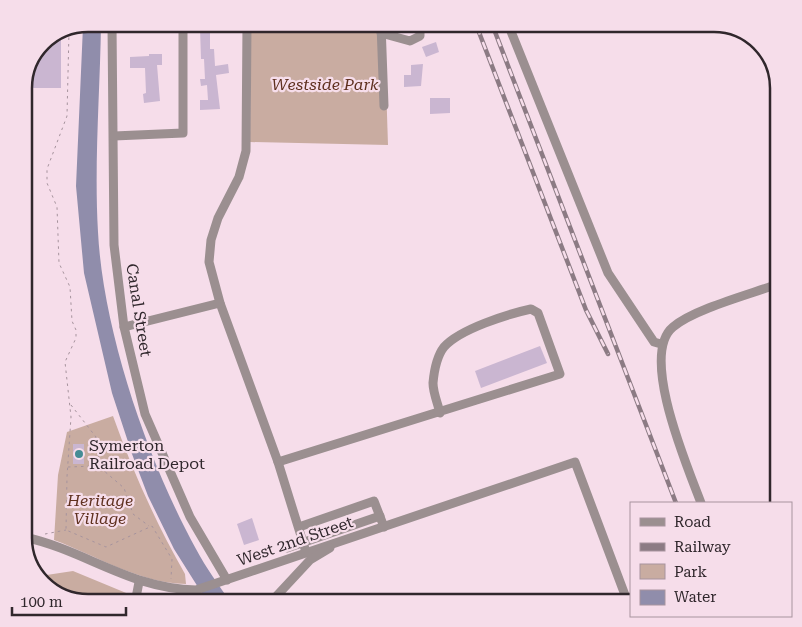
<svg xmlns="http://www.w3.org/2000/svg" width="802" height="627" font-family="'Roboto Serif',serif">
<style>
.green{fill:#c9aca1}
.water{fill:#908dab}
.building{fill:#cab6d1}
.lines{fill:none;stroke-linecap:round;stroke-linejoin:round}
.path{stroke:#a6939d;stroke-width:1;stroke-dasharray:2.5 4;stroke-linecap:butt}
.minor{stroke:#9b8f90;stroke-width:9}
.rail-casing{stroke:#8c7b84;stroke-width:4.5}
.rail{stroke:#f6ddea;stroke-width:2.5;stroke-dasharray:8;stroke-linecap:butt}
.poi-dot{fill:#458c95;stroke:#f6ddea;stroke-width:2}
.labels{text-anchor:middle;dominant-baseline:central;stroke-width:4.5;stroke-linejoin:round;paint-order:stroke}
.park-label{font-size:16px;font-style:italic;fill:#5f301f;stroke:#f6ddea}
.street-label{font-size:16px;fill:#30272c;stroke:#f6ddea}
.poi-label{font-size:16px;fill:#30272c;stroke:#f6ddea;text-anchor:start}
.rim{fill:none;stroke:#30272c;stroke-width:2.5}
</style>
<rect width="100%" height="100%" fill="#f6ddea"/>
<g class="green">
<path d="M251,24h133l4,121 -138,-3z"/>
<path d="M113,416c20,56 43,107 72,158l1,10c-47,-1 -89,-28 -132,-44l4,-65 9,-43z"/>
<path d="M73,571l75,31 5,1h-65l-42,-16 -6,-11z"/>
</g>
<path class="water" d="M89,24h12c-1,69 -7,139 -3,208 5,99 50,230 98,317 10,19 23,36 35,54h-23l-34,-54 -26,-53 -16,-42 -20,-61 -28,-120 -8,-87 7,-160z"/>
<g class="building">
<path d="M200,28h10v21h4l1,17 13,-2 1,9 -13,2 4,34 -20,1v-10h8l-1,-15 -6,1 -1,-7h5l-1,-20h-3z"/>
<path d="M61,34v54h-29l1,-21 13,-27z"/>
<path d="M436,42l3,10 -13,5 -4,-10z"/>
<path d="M149,54h13v11h-5l3,36 -16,2 -1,-9 3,-1 -1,-25h-15v-11l19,-1z"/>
<path d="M423,64l-2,22 -17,1v-12h7v-10z"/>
<path d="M430,98h20v15l-20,1z"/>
<path d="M540,346l7,17 -66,25 -6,-17z"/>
<rect x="73" y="444" width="11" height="20"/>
<path d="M252,518l7,22 -15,5 -7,-21z"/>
</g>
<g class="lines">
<g class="path">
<path d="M69,31l-2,85 -20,53v14l10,24 2,56 11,24 2,34 4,9v8l-11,24 6,55 -4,60 -1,53 40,17 46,-21 20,33 -1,20"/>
<path d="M71,405l25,32 3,22 5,11"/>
<path d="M68,467l27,-1 8,4 21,18 9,26 16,12"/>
<path d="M45,534l21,-4"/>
<path d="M173,597l8,6"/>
</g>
<g class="minor">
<path d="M112,24l2,221 10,82 21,87 45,103 37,63"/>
<path d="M247,24l-1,127 -7,26 -21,41 -7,22 -2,22 11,41 58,159 28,90"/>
<path d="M381,24l3,82"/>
<path d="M508,24l100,249 46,69 7,2"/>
<path d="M381,33l29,8 10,-5v-12"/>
<path d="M114,136l69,-3v-109"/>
<path d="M124,327l96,-24"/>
<path d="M278,462l282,-88 -22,-61 -7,-4c-23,5 -71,20 -87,38 -7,9 -10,25 -11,36 0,10 5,21 7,30"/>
<path d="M701,503c-13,-35 -62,-148 -28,-176 21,-18 78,-33 105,-43"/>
<path d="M299,527l75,-26 10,26"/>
<path d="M24,537c61,13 106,52 172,53l379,-128 53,141"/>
<path d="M287,548l93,-32"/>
<path d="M135,603l4,-21"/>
<path d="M270,603l40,-43 20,-12"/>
</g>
<defs>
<g id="rail">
<path d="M492,24l184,479"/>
<path d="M477,27l109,283 22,44"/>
</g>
</defs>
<use href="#rail" class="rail-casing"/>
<use href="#rail" class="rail"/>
</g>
<circle class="poi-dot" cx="79" cy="454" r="5"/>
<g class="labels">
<g class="park-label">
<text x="325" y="84">Westside Park</text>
<text x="100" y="500">Heritage<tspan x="100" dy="18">Village</tspan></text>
</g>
<g class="street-label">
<text transform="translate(139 310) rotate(81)">Canal Street</text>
<text transform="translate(295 541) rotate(-19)">West 2nd Street</text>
</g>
<g class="poi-label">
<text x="89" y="445">Symerton<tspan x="89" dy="18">Railroad Depot</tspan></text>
</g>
</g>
<path d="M0 0H802V627H0ZM88 32H714A56 56 0 0 1 770 88V538A56 56 0 0 1 714 594H88A56 56 0 0 1 32 538V88A56 56 0 0 1 88 32Z" fill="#f6ddea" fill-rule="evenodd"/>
<path class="rim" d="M88 32H714A56 56 0 0 1 770 88V538A56 56 0 0 1 714 594H88A56 56 0 0 1 32 538V88A56 56 0 0 1 88 32Z"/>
<rect x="630" y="502" width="162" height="115" fill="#f6ddea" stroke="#a7949e"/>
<rect x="640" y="518" width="25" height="8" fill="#9b8f90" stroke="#a7949e"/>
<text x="674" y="527" font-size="15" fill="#30272c">Road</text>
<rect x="640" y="543" width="25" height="8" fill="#8c7b84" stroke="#a7949e"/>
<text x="674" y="552" font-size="15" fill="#30272c">Railway</text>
<rect x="640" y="564" width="25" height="15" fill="#c9aca1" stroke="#a7949e"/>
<text x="674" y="577" font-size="15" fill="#30272c">Park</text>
<rect x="640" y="590" width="25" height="15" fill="#908dab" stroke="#a7949e"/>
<text x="674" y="602" font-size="15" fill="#30272c">Water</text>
<path d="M12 607v8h114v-8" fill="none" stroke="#30272c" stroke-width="2.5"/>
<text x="20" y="607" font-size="15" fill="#30272c" stroke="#f6ddea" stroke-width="4" paint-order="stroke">100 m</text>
</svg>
